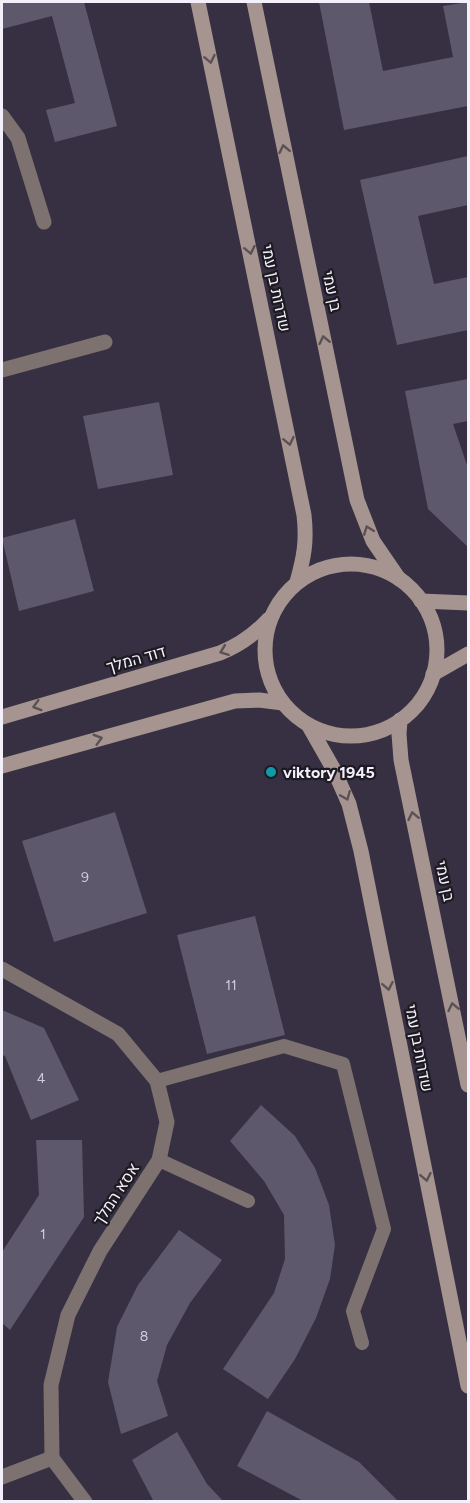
<svg xmlns="http://www.w3.org/2000/svg" width="470" height="1503" font-family="Figtree,Heebo,sans-serif">
<style>
.building{fill:#5e586c}
.lines{fill:none;stroke-linecap:round;stroke-linejoin:round}
.lane{stroke:#7d726f;stroke-width:14}
.street{stroke:#7d726f;stroke-width:15}
.secondary{stroke:#a69490;stroke-width:15}
.oneway{stroke:#5b5154}
.culture-dot{fill:#0f9aa8;stroke:#1d1a22;stroke-width:2}
.labels{text-anchor:middle;dominant-baseline:central;stroke-width:4.5;stroke-linejoin:round;paint-order:stroke}
.number-label{font-size:14px;fill:#cecad7}
.street-label{font-size:16px;fill:#f3f0fb;stroke:#1d1a22}
.poi-label{font-size:16px;font-weight:bold;fill:#f3f0fb;stroke:#1d1a22;text-anchor:start}
</style>
<rect width="100%" height="100%" fill="#363042"/>
<g class="building">
<path d="M2,2h82l33,124 -62,16 -9,-32 29,-7 -23,-87 -50,13z"/>
<path d="M319,2h50l14,69 70,-14 -10,-51 25,-4v104l-124,24z"/>
<path d="M468,156v49l-50,11 16,68 34,-7v53l-71,15 -37,-165z"/>
<path d="M468,379v42l-15,3 15,44v79l-40,-38 -23,-118z"/>
<path d="M159,402l14,73 -75,14 -15,-73z"/>
<path d="M75,519l19,72 -75,20 -17,-73z"/>
<path d="M115,812l32,101 -93,29 -32,-101z"/>
<path d="M255,916l30,119 -78,19 -30,-119z"/>
<path d="M2,1010l42,18 35,72 -48,20 -26,-64 -3,-1z"/>
<path d="M261,1105l34,31 20,32 14,37 6,40 -5,34 -14,39 -21,41 -27,40 -45,-30 51,-76 11,-34 -1,-44 -20,-34 -34,-40z"/>
<path d="M36,1140h46l2,77 -74,113 -8,-7v-71l37,-57z"/>
<path d="M179,1230l43,30 -32,43 -23,42 -10,36 11,35 -47,18 -13,-52 9,-55 21,-42z"/>
<path d="M267,1411l92,51 40,40h-94l-68,-36z"/>
<path d="M177,1432l30,52 17,18h-70l-22,-42z"/>
</g>
<g class="lines">
<g class="lane">
<path d="M157,1081l127,-35 59,18 41,165 -31,82 9,32"/>
<path d="M159,1160l89,41"/>
</g>
<g class="street">
<path d="M2,116l16,22 26,84"/>
<path d="M2,370l103,-28"/>
<path d="M2,969l116,65 39,47 10,41 -8,38 -59,91 -32,64 -17,70 1,73"/>
<path d="M52,1458l33,44"/>
<path d="M2,1477l50,-19"/>
</g>
<g class="secondary">
<path d="M198,2l106,513c3,26 0,42 -7,67"/>
<path d="M254,2l103,498 16,41 26,38"/>
<circle cx="351" cy="650" r="86"/>
<path d="M421,601l47,2"/>
<path d="M433,674l35,-20"/>
<path d="M2,717l218,-64c20,-8 34,-18 49,-34"/>
<path d="M400,720l-1,14 2,26 67,325"/>
<path d="M309,726l25,44 15,34 12,47 107,535"/>
<path d="M2,766l233,-65 24,-1 24,3"/>
</g>
</g>
<defs><path id="oneway-chevron" d="M-2-3.5L2.5 0L-2 3.5" fill="none" stroke-width="1.6" stroke-linecap="round" stroke-linejoin="round" transform="scale(1.5)"/></defs>
<g class="oneway">
<use href="#oneway-chevron" transform="translate(210 59) rotate(78)"/>
<use href="#oneway-chevron" transform="translate(284 149) rotate(-102)"/>
<use href="#oneway-chevron" transform="translate(250 250) rotate(78)"/>
<use href="#oneway-chevron" transform="translate(324 340) rotate(-102)"/>
<use href="#oneway-chevron" transform="translate(289 441) rotate(78)"/>
<use href="#oneway-chevron" transform="translate(368 530) rotate(-111)"/>
<use href="#oneway-chevron" transform="translate(224 651) rotate(159)"/>
<use href="#oneway-chevron" transform="translate(37 706) rotate(164)"/>
<use href="#oneway-chevron" transform="translate(98 739) rotate(-16)"/>
<use href="#oneway-chevron" transform="translate(346 796) rotate(68)"/>
<use href="#oneway-chevron" transform="translate(413 816) rotate(-102)"/>
<use href="#oneway-chevron" transform="translate(388 986) rotate(79)"/>
<use href="#oneway-chevron" transform="translate(453 1007) rotate(-102)"/>
<use href="#oneway-chevron" transform="translate(426 1177) rotate(79)"/>
</g>
<circle class="culture-dot" cx="271" cy="772" r="6"/>
<g class="labels">
<g class="number-label">
<text x="85" y="877">9</text>
<text x="231" y="985">11</text>
<text x="41" y="1078">4</text>
<text x="43" y="1234">1</text>
<text x="144" y="1336">8</text>
</g>
<g class="street-label">
<text transform="translate(276 288) rotate(78)">שדרות בן עמי</text>
<text transform="translate(332 291) rotate(78)">בן עמי</text>
<text transform="translate(136 659) rotate(-16)">דוד המלך</text>
<text transform="translate(445 881) rotate(78)">בן עמי</text>
<text transform="translate(419 1048) rotate(79)">שדרות בן עמי</text>
<text transform="translate(116 1194) rotate(-57)">אסא המלך</text>
</g>
<g class="poi-label">
<text x="283" y="772">viktory 1945</text>
</g>
</g>
<rect width="470" height="1503" fill="none" stroke="#f3f0fb" stroke-width="6"/>
</svg>
